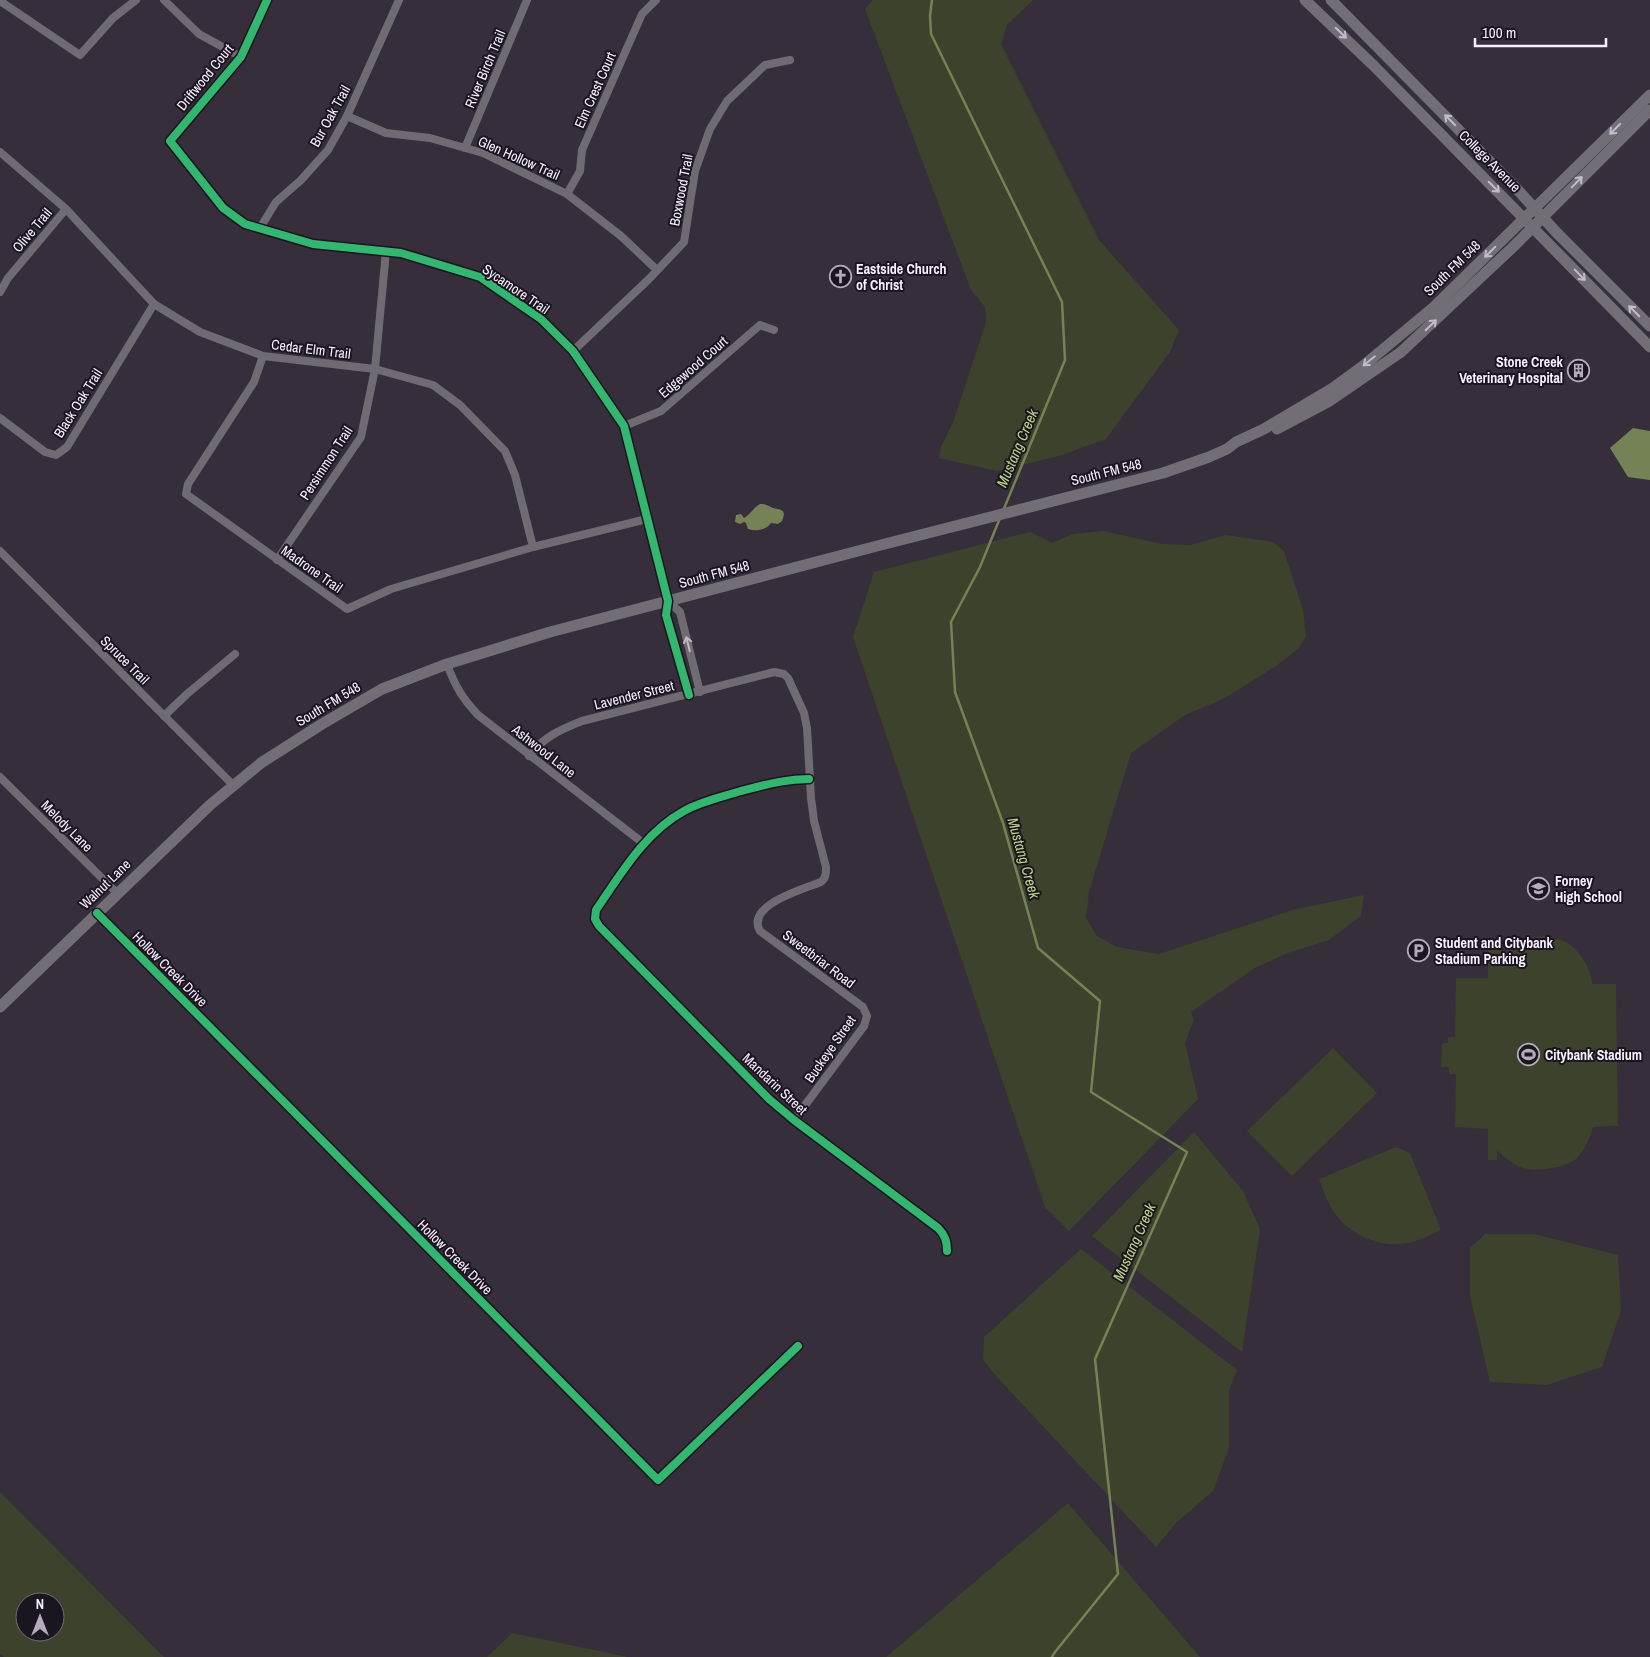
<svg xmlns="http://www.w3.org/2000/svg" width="1650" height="1657" font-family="'Archivo Narrow',sans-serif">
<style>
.green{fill:#3c422c;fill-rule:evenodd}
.water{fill:#758256}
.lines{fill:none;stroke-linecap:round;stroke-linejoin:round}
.stream{stroke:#758256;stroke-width:2.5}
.street{stroke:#706b72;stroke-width:8}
.secondary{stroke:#736d76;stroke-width:11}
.cycleway-casing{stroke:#1b151f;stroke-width:11}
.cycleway{stroke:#33b770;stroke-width:8}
.oneway{stroke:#c3bbc8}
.oneway2{stroke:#c2bac6}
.labels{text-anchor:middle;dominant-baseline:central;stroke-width:4;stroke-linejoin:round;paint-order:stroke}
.street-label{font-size:14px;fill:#f9effe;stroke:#1b151f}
.poi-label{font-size:14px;font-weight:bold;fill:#f9effe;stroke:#1b151f;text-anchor:start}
.water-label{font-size:15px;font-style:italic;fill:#bdd489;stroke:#1b151f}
</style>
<rect width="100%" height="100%" fill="#362e3a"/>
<g class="green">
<path d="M873,0h160l-26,25 -6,19 98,196 80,90 -9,22 -64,87 -47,17 -62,15 -58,-13 2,-11 12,-25 33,-100 -1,-15 -14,-17 -106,-281z"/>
<path d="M1104,531l58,13 28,1 36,-10 47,7 11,9 19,59 3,27 -8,12 -22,17 -53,33 -38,16 -54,38 -42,139 -3,26 11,18 20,11 42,7 137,-45 68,-14 -3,21 -32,24 -41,13 -33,15 -64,44 3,8 -9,23 13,56 -129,132 -24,-24 -192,-570 21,-65 156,-40 22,11 21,-9z"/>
<path d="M1544,936c6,2 16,3 22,6 14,8 26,28 26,42h24l2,142 -25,1c-2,9 -8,22 -14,29 -10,12 -42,16 -56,12 -10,-3 -19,-11 -26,-18v10h-9v-31l-33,-2 1,-53h-7v-7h-8l1,-24h6v-6h7l1,-59h32v-32h13v9l20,-15z"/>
<path d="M1333,1048l44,45 -85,83 -45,-45z"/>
<path d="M1194,1132l49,59 17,38 -18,123 -150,-116z"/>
<path d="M1396,1147l14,6 31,77c-9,4 -19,9 -29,12 -29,8 -62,-6 -79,-31 -6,-9 -10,-22 -14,-32z"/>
<path d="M1485,1234h49l84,21 3,56 -19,56 -55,18 -57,-3 -20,-86v-48z"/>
<path d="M1081,1249l156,121 -8,21v57l-16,43 -36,31 -21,25 -160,-171 -13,-16 1,-23z"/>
<path d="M0,1492l164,165h-160l-4,-4zM25,1602h30v30h-30z"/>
<path d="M1068,1503l132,154h-314z"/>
<path d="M512,1633l116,24h-141z"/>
</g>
<g class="water">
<path d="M1633,428l17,3v49l-22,-3 -18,-29z"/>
<path d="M760,504c6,0 8,2 13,4 8,2 14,1 9,13l-4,3 -7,-1c-5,7 -15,9 -23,6l-2,-6 -2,-1 -4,2 -5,-2 1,-7 5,-1 3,4c6,-3 9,-10 16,-14z"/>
</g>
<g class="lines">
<g class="stream">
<path d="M932,0l-2,16 1,18 131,268 3,58 -62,151"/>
<path d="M1000,518l-20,49 -29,55 4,70 48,131 35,125 62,53 -9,91 96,60 -92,207 23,215 -63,78 -3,5"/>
</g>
<g class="street">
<path d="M164,0l35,34 42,23"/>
<path d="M267,0l-26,57 -71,84 53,67 22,16 68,20 88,9 79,24 61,42 32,32 51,75 44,175 -2,14 23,80"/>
<path d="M0,1l80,54 33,-37 23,-18"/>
<path d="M347,116l39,17 44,5 53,15 84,41 54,42 36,34"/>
<path d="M465,148l62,-148"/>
<path d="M0,152l66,57 88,95 46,28 63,24 112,13 58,16 27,20 45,46 10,24 18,72"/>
<path d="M567,194l13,-23 2,-21 60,-136 14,-14"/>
<path d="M260,228l16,-26 25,-22 27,-30 19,-34 52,-116"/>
<path d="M0,292l8,-14 58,-69"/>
<path d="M573,351l76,-72 35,-37 11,-71 15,-42 17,-28 38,-36 25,-5"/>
<path d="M263,356l-9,26 -66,102 -2,10 161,115 44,-20 142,-42 114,-28"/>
<path d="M0,418l45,34 11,3 11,-8 87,-143"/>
<path d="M624,426l37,-15 99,-86 14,5"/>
<path d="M0,551l233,234"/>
<path d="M277,560l84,-123 14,-68 11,-118"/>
<path d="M668,601l12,11 20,80"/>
<path d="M447,664c8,22 15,34 31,51l165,128"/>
<path d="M164,716l23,-22 48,-40"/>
<path d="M529,756c15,-19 30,-26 53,-35l192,-49 10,2 4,4 16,35 3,15 4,70 3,23 12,46c0,6 0,11 -5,15 -17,7 -76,23 -61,49l103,76 4,9 -3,10 -70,94"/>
<path d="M0,777l117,116"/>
<path d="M809,779c-25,0 -44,6 -68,12 -19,6 -39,10 -57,20 -40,22 -63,63 -88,99l-1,9 4,7 170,173 25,21 144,108c7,7 9,13 9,23"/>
<path d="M97,913l561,567 140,-134"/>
</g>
<g class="secondary">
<path d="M1305,0l68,65 277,282"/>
<path d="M1331,0l185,188 40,44 94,94"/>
<path d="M1277,429l51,-27 73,-50 112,-105 137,-137"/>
<path d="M0,1007l210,-202 51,-42 61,-39 60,-35 65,-25 103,-32 327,-86 286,-73 46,-16 18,-8 9,-7 28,-13 69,-41 30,-22 71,-59 216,-212"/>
</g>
<defs>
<g id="cycleway">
<path d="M267,0l-26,57 -71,84 53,67 22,16 68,20 88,9 79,24 61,42 32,32 51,75 44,175 -2,14 23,80"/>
<path d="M809,779c-25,0 -44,6 -68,12 -19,6 -39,10 -57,20 -40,22 -63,63 -88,99l-1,9 4,7 170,173 25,21 144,108c7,7 9,13 9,23"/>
<path d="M97,913l561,567 140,-134"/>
</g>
</defs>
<use href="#cycleway" class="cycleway-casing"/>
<use href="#cycleway" class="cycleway"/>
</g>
<defs><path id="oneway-shaft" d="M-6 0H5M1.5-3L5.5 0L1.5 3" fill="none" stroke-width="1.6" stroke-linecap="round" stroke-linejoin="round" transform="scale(1.25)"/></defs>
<g class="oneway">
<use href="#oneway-shaft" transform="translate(1341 33) rotate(44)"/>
<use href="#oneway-shaft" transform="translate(1450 120) rotate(-135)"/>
<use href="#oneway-shaft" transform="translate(1615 129) rotate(135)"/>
<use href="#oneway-shaft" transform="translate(1577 182) rotate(-46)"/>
<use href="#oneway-shaft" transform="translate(1494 187) rotate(45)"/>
<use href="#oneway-shaft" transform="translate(1490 252) rotate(135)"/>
<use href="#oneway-shaft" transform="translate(1580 275) rotate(46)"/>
<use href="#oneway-shaft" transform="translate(1634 311) rotate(-135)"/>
<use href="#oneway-shaft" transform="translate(1431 325) rotate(-44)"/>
<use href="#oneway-shaft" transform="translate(1369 361) rotate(141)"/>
</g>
<use class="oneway2" href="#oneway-shaft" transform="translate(688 644) rotate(-104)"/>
<defs>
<symbol id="church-ring" viewBox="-11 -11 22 22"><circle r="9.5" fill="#1b151f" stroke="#b5abb9" stroke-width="1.5"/><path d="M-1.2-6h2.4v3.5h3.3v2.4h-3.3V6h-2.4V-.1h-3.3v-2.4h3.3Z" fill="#b5abb9"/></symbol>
<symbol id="building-ring" viewBox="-11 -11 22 22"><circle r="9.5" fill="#1b151f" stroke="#b5abb9" stroke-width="1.5"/><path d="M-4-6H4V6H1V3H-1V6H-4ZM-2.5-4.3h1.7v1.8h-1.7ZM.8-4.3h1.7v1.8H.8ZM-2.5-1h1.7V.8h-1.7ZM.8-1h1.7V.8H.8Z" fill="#b5abb9"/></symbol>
<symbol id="school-ring" viewBox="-11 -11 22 22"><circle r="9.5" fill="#1b151f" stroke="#b5abb9" stroke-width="1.5"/><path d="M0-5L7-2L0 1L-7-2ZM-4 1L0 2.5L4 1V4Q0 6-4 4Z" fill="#b5abb9"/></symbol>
<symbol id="parking-ring" viewBox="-11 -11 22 22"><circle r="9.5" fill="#1b151f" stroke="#b5abb9" stroke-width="1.5"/><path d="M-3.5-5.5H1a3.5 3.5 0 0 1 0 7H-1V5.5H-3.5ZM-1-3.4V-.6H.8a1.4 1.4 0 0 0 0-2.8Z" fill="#b5abb9"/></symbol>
<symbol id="stadium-ring" viewBox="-11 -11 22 22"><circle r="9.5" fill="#1b151f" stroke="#b5abb9" stroke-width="1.5"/><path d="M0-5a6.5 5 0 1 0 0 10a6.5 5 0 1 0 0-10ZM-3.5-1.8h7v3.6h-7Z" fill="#b5abb9"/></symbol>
</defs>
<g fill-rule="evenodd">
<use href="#church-ring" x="828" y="264" width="25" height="25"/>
<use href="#building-ring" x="1566" y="358" width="25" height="25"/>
<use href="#school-ring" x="1526" y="876" width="25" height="25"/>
<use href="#parking-ring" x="1406" y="938" width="25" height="25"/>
<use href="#stadium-ring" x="1516" y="1042" width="25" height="25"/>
</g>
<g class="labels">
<g class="street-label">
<text transform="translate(485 69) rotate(-67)">River Birch Trail</text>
<text transform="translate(205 77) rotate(-51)">Driftwood Court</text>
<text transform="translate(595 90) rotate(-66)">Elm Crest Court</text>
<text transform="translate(330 116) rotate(-61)">Bur Oak Trail</text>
<text transform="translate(519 158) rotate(24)">Glen Hollow Trail</text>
<text transform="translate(1490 161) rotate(45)">College Avenue</text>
<text transform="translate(681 190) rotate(-79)">Boxwood Trail</text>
<text transform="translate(32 230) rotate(-50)">Olive Trail</text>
<text transform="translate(1452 268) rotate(-44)">South FM 548</text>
<text transform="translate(516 289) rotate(34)">Sycamore Trail</text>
<text transform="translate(311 349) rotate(7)">Cedar Elm Trail</text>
<text transform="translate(693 367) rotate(-41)">Edgewood Court</text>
<text transform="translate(78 403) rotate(-58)">Black Oak Trail</text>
<text transform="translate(326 463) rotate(-57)">Persimmon Trail</text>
<text transform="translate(1106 472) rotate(-14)">South FM 548</text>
<text transform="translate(312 569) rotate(35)">Madrone Trail</text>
<text transform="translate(714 574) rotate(-15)">South FM 548</text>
<text transform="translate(125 660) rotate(45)">Spruce Trail</text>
<text transform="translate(634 695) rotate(-14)">Lavender Street</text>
<text transform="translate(328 704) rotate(-31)">South FM 548</text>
<text transform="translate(544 751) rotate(38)">Ashwood Lane</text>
<text transform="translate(67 826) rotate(45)">Melody Lane</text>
<text transform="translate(105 884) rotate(-44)">Walnut Lane</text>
<text transform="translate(819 959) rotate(37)">Sweetbriar Road</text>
<text transform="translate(170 969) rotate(45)">Hollow Creek Drive</text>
<text transform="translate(830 1049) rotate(-55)">Buckeye Street</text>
<text transform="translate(775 1084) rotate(43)">Mandarin Street</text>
<text transform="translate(455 1257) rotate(45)">Hollow Creek Drive</text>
</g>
<g class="poi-label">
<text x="856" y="269">Eastside Church<tspan x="856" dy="16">of Christ</tspan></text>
<text x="1563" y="362" text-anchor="end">Stone Creek<tspan x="1563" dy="16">Veterinary Hospital</tspan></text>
<text x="1555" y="881">Forney<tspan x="1555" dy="16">High School</tspan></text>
<text x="1435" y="943">Student and Citybank<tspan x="1435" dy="16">Stadium Parking</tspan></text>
<text x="1545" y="1055">Citybank Stadium</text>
</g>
<g class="water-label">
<text transform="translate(1017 448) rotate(-67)">Mustang Creek</text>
<text transform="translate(1024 858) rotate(74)">Mustang Creek</text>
<text transform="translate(1134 1242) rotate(-66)">Mustang Creek</text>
</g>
</g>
<g transform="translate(40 1617)"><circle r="24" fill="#1b151f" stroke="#746c78"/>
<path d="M0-4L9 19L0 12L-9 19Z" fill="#b5abb9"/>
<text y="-8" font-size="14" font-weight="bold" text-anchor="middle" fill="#f9effe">N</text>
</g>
<path d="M1475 38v8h131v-8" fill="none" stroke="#f9effe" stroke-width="2.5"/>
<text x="1482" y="38" font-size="15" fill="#f9effe" stroke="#1b151f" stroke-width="4" paint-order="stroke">100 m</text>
</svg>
